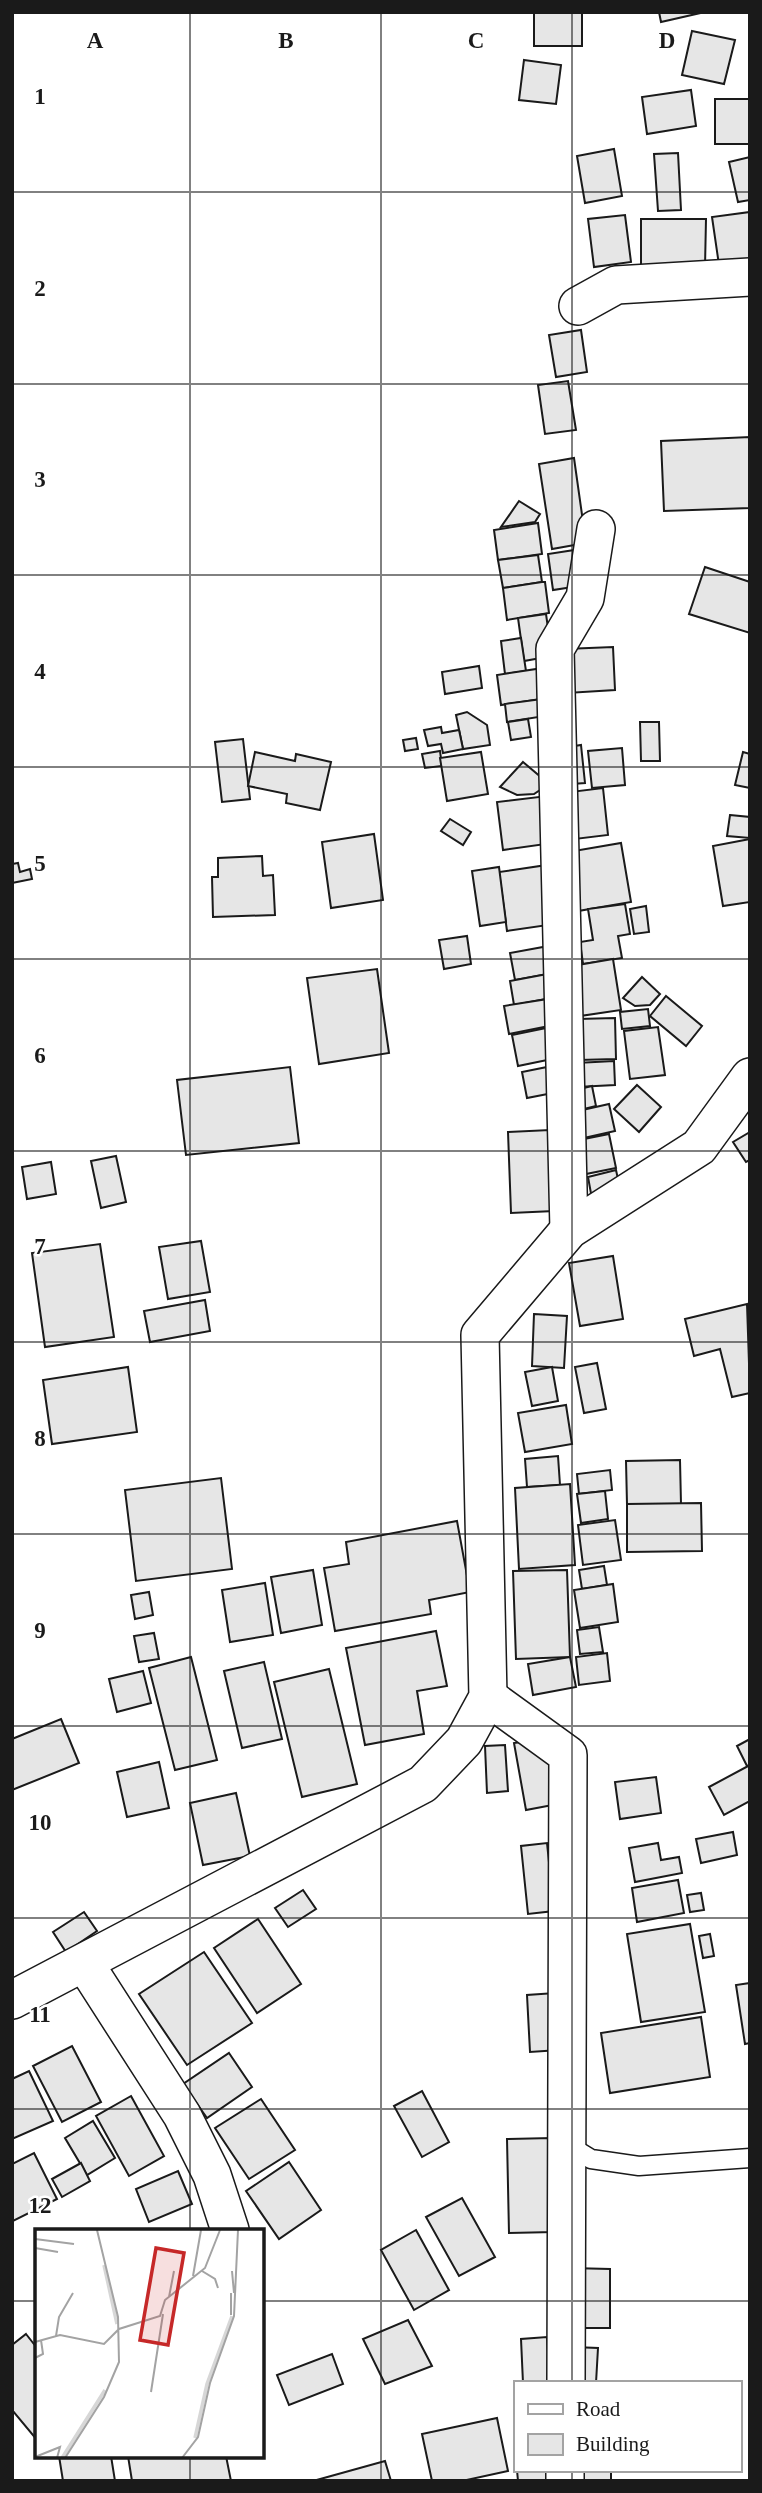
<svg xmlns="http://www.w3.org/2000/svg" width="762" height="2493" font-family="Georgia,serif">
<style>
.building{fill:#e6e6e6;stroke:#1a1a1a;stroke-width:2}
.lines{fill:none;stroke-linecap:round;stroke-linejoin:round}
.lane-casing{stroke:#1a1a1a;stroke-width:21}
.street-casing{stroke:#1a1a1a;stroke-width:40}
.lane{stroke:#fff;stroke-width:18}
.street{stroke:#fff;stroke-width:37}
.grid{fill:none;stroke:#1a1a1a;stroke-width:2;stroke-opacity:0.55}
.inset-river{fill:none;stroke:#d7d7d7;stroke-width:3.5}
.inset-road{fill:none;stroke:#a3a3a3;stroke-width:2}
.view{fill:#c62828;fill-opacity:0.15;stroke:#c62828;stroke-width:3.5}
.inset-edge{fill:none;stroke:#1a1a1a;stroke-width:3.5}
.grid-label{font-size:23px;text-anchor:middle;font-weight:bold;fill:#1a1a1a;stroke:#fff;stroke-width:5;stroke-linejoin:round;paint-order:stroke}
</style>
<rect width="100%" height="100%" fill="#fff"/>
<g class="building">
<rect x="534" y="12" width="48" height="34"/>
<path d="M659,12h46l-44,10z"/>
<path d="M692,31l43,9 -11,44 -42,-9z"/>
<path d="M524,60l37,5 -5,39 -37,-4z"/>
<path d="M691,90l5,36 -49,8 -5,-37z"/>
<rect x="715" y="99" width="35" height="45"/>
<path d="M614,149l8,47 -37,7 -8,-47z"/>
<path d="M678,153l3,57 -23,1 -4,-57z"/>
<path d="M750,157v43l-12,2 -9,-40z"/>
<path d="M750,212v48l-31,5 -7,-48z"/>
<path d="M625,215l6,47 -37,5 -6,-48z"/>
<path d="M641,219h65l-1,48 -64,-1z"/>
<path d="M581,330l6,42 -31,5 -7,-42z"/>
<path d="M568,381l8,49 -31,4 -7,-49z"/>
<path d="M750,437v71l-86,3 -3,-70z"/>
<path d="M574,458l12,85 -34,6 -13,-85z"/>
<path d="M519,501l21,13 -5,8 -34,5z"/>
<path d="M538,523l4,31 -44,6 -4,-30z"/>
<path d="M581,549l5,36 -33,5 -5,-36z"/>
<path d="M538,555l4,27 -39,6 -5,-28z"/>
<path d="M705,567l45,15v51l-61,-19z"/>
<path d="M542,582h3l4,31 -42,7 -4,-32z"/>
<path d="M546,614l6,42 -28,5 -6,-43z"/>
<path d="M521,638l5,33 -21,3 -4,-33z"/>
<path d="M613,647l2,43 -48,3 -2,-44z"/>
<path d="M479,666l3,22 -37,6 -3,-22z"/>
<path d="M543,668l4,30 -46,7 -4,-30z"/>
<path d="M542,699l3,17 -38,6 -2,-18z"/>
<path d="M467,712l20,13 3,20 -27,4 -7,-34z"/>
<path d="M528,719l3,18 -20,3 -3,-18z"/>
<path d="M640,722h19l1,39h-19z"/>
<path d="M441,727l1,6 17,-3 4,19 -20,4 -2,-9 -13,2 -4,-16z"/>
<path d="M416,738l2,11 -13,2 -2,-11z"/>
<path d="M243,739l7,60 -28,3 -7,-60z"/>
<path d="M581,745l4,38 -13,1 -4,-37z"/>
<path d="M622,748l3,37 -33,3 -4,-37z"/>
<path d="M440,751l2,15 -17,2 -3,-14z"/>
<path d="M255,752l40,9 1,-7 35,8 -11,48 -34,-7 1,-9 -39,-8z"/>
<path d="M481,752l7,42 -41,7 -7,-43z"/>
<path d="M743,752l7,2v34l-15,-3z"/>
<path d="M523,762l26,22 -15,10 -17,1 -17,-8z"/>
<path d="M603,788l5,47 -33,4 -5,-47z"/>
<path d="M547,796l6,47 -50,7 -6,-48z"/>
<path d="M730,815l20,2v21l-23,-2z"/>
<path d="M450,819l21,13 -8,13 -22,-14z"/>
<path d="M374,834l9,66 -52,8 -9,-66z"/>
<path d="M750,839v63l-27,4 -10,-60z"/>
<path d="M621,843l10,59 -53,9 -10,-59z"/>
<path d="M262,856l1,20 10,-1 2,40 -62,2 -1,-40h6v-19z"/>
<path d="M18,863l2,9 10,-3 2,10 -20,4v-19z"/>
<path d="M547,865l8,59 -48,7 -8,-59z"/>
<path d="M499,867l7,55 -26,4 -8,-55z"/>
<path d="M625,904l5,30 -12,2 4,22 -39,6 -3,-22 13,-2 -5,-31z"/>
<path d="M646,906l3,26 -15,2 -4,-25z"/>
<path d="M467,936l4,28 -27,5 -5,-29z"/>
<path d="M554,945l5,27 -44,8 -5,-27z"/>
<path d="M613,959l8,51 -41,6 -8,-50z"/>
<path d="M377,969l12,84 -70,11 -12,-86z"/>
<path d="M558,972l4,24 -48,9 -4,-24z"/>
<path d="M642,977l18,17 -10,11 -15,1 -12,-8z"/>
<path d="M666,996l36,30 -16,20 -36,-30z"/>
<path d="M554,998l5,26 -50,10 -5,-28z"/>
<path d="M648,1009l2,17 -28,3 -2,-17z"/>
<path d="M615,1018l1,41 -37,1 -1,-41z"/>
<path d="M551,1027l6,31 -39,8 -6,-31z"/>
<path d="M658,1027l7,48 -35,4 -6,-48z"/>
<path d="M614,1061l1,24 -38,2 -1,-24z"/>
<path d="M552,1066l6,26 -31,6 -5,-26z"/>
<path d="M290,1067l9,76 -113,12 -9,-75z"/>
<path d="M637,1085l24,22 -22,25 -25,-23z"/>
<path d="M592,1086l4,20 -20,5 -5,-20z"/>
<path d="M609,1104l6,27 -40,9 -6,-27z"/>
<path d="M550,1130l4,81 -43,2 -3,-81z"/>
<path d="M750,1132v28l-4,2 -13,-20z"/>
<path d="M609,1134l7,34 -30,6 -7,-34z"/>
<path d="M116,1156l10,46 -25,6 -10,-47z"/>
<path d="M51,1162l5,32 -29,5 -5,-32z"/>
<path d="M616,1170l5,23 -29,6 -4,-22z"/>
<path d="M201,1241l9,51 -42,7 -9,-52z"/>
<path d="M100,1244l14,93 -69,10 -13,-94z"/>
<path d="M613,1256l10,63 -43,7 -11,-63z"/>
<path d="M205,1300l5,31 -60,11 -6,-31z"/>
<path d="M747,1304l3,89 -18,4 -12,-48 -26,7 -9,-37z"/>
<path d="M534,1314l33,2 -3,52 -32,-2z"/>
<path d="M597,1363l9,46 -22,4 -9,-46z"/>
<path d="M128,1367l9,65 -85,12 -9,-64z"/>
<path d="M552,1367l6,34 -26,5 -7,-34z"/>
<path d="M566,1405l6,39 -47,8 -7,-39z"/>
<path d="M558,1456l2,29 -33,2 -2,-28z"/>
<path d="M680,1460l1,44h-54l-1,-43z"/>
<path d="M610,1470l2,20 -33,4 -2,-20z"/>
<path d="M221,1478l11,91 -96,12 -11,-91z"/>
<path d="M570,1484l5,81 -56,4 -4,-81z"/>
<path d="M605,1491l3,28 -27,4 -4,-29z"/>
<path d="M701,1503l1,48 -75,1v-48z"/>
<path d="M615,1520l6,40 -38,5 -5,-40z"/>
<path d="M457,1521l13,71 -41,8 2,14 -96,17 -11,-63 25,-4 -3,-22z"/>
<path d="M604,1566l3,19 -25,4 -3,-19z"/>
<path d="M313,1570l9,55 -41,8 -10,-56z"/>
<path d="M567,1570l3,87 -54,2 -3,-88z"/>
<path d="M265,1583l8,52 -43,7 -8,-52z"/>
<path d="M613,1584l5,38 -38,6 -6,-38z"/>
<path d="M149,1592l4,23 -18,4 -4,-24z"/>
<path d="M599,1627l4,25 -23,2 -3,-24z"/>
<path d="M436,1631l11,55 -30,5 7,43 -59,11 -19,-97z"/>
<path d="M154,1633l5,26 -20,3 -5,-26z"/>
<path d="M607,1653l3,28 -31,4 -3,-28z"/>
<path d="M191,1657l26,103 -42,10 -26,-102z"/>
<path d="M570,1657l6,30 -43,8 -5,-31z"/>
<path d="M264,1662l18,77 -40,9 -18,-77z"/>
<path d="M329,1669l28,115 -55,13 -28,-115z"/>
<path d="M143,1671l8,32 -34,9 -8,-33z"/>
<path d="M61,1719l18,44 -67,27v-51z"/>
<path d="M750,1739v26l-3,1 -10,-20z"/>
<path d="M536,1740l14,22 8,42 -32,6 -12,-67z"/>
<path d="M505,1745l3,46 -21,2 -2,-47z"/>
<path d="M159,1762l10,46 -42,9 -10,-45z"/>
<path d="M750,1765v36l-26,14 -15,-28z"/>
<path d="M656,1777l5,36 -41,6 -5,-37z"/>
<path d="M236,1793l14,63 -47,9 -13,-62z"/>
<path d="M733,1832l4,23 -36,8 -5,-24z"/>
<path d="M547,1843l7,68 -26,3 -7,-68z"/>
<path d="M658,1843l3,17 18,-3 3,16 -47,9 -6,-34z"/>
<path d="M678,1880l6,33 -47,9 -5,-34z"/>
<path d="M303,1890l13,19 -28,18 -13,-19z"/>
<path d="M701,1893l3,17 -14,2 -3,-17z"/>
<path d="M84,1912l13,19 -31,21 -13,-20z"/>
<path d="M258,1919l43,65 -44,29 -43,-65z"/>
<path d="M690,1924l15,88 -64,10 -14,-88z"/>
<path d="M710,1934l4,22 -11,2 -4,-22z"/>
<path d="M204,1952l48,71 -65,42 -48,-71z"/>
<path d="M750,1983v60l-5,1 -9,-59z"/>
<path d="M555,1993l4,57 -29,2 -3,-57z"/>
<path d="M701,2017l9,60 -100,16 -9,-60z"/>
<path d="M72,2046l29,56 -39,20 -29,-56z"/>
<path d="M229,2053l23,34 -45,31 -24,-34z"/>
<path d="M29,2071l24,50 -41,18v-60z"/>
<path d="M422,2091l27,51 -27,15 -28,-51z"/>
<path d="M131,2096l33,60 -35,20 -33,-60z"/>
<path d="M261,2099l34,51 -46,29 -34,-51z"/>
<path d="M93,2121l22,37 -28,17 -22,-37z"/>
<path d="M552,2138l2,94 -45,1 -2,-94z"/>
<path d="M34,2153l23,46 -44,22 -1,-57z"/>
<path d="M289,2162l32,48 -42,29 -33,-48z"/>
<path d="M81,2163l9,18 -28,16 -10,-18z"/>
<path d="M178,2171l14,33 -43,18 -13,-33z"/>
<path d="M462,2198l33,59 -36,19 -33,-59z"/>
<path d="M416,2230l33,60 -35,20 -33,-60z"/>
<path d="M570,2268l40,1v59h-40z"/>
<path d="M408,2320l24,46 -47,18 -22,-45z"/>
<path d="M26,2334l11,14v92l-25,-30v-65z"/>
<path d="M547,2337l3,46h-27l-2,-44z"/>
<path d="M573,2347l25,1 -2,35h-25z"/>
<path d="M332,2354l11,30 -54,21 -12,-30z"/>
<path d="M497,2418l11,53 -46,10h-30l-10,-47z"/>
<path d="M59,2456h52l4,25h-52z"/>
<path d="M128,2456h98l5,25h-99z"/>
<path d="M385,2461l6,20h-78z"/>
<path d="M517,2470h34v11h-33z"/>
<rect x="573" y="2470" width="38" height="11"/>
</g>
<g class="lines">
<defs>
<path id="lane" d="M568,2145l23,14 48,7 111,-8"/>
<g id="street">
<path d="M578,306l38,-21 134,-8"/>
<path d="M569,1230l-14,-581 30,-51 11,-69"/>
<path d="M488,1697l80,58 -2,628"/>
<path d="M85,1964l97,151 30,60 18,55"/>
<path d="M12,2000l411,-216 41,-43 24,-44 -8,-362 89,-105 130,-83 51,-70"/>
<path d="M565,2481v-11"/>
</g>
</defs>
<use href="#lane" class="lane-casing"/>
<use href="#street" class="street-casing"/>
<use href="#lane" class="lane"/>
<use href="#street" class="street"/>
</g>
<path class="grid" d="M190,12v2218M381,12v2469M572,12v2371M12,192h738M12,384h738M12,575h738M12,767h738M12,959h738M12,1151h738M12,1342h738M12,1534h738M12,1726h738M12,1918h738M12,2109h738M12,2301h25M262,2301h488M190,2456v25M572,2470v11"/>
<g transform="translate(35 2229)">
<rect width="229" height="229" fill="#fff"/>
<path class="inset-river" d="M69,36l13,59M160,209l12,-54 25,-68M27,229l43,-68"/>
<path class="inset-road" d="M0,10l39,5M0,19l23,4M167,42l13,8 3,9M197,42l2,22M158,47l8,-46M196,64v22M134,68l5,-26M21,107l3,-19 14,-24M0,113l25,-7 44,9 15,-15 41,-13 5,-16 40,-32 15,-38M0,129l8,-4 -2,-14M116,163l12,-78M0,228l25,-10 -3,11M30,229l39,-61 15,-35 -1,-45 -21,-87M147,229l16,-21 12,-54 24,-67 4,-86"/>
<path class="view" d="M121,19l28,5 -16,92 -28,-5z"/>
<rect width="229" height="229" class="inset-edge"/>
</g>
<g class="grid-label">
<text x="95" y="48">A</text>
<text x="286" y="48">B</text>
<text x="476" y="48">C</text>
<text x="667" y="48">D</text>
<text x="40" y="104">1</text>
<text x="40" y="296">2</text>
<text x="40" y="487">3</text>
<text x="40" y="679">4</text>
<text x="40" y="871">5</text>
<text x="40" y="1063">6</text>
<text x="40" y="1254">7</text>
<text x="40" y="1446">8</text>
<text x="40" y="1638">9</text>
<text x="40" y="1830">10</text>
<text x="40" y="2022">11</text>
<text x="40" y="2213">12</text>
</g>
<rect width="762" height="2493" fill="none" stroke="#1a1a1a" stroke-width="28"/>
<rect x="514" y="2381" width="228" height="91" fill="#ffffff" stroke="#a3a3a3" stroke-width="2"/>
<rect x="528" y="2404" width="35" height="10" fill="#ffffff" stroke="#a3a3a3" stroke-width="2"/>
<text x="576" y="2416" font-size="21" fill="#1a1a1a">Road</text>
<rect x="528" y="2434" width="35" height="21" fill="#e6e6e6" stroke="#a3a3a3" stroke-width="2"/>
<text x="576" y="2451" font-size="21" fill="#1a1a1a">Building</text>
</svg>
